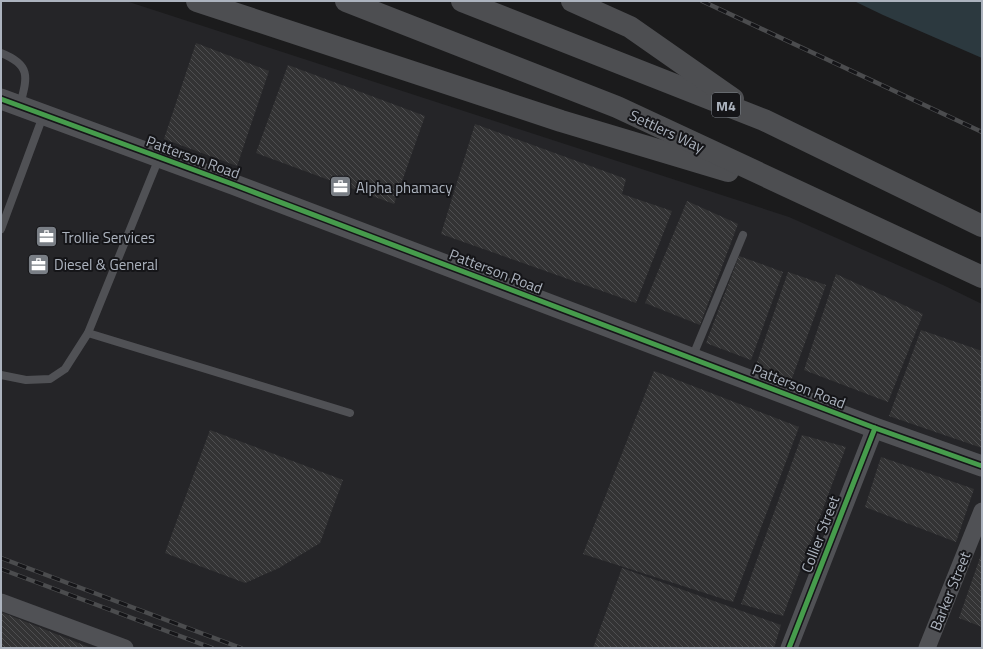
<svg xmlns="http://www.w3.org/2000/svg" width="983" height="649" font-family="'Titillium Web',sans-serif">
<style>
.built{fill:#252528}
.water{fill:#2c393f}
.building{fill:url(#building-back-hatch)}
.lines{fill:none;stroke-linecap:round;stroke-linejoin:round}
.service{stroke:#505155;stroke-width:8}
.minor{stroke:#505155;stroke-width:17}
.tertiary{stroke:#505155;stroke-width:21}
.motorway{stroke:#4d4e51;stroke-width:22}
.rail-casing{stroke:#4b4c4e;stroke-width:4.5}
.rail{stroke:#151518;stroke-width:3;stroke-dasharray:9;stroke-linecap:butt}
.cycleway-casing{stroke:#151518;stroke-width:8}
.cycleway{stroke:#469c4c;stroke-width:5}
.labels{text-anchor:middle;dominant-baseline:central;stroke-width:4;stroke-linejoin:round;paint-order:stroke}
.shield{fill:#151518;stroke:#7f848c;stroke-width:1}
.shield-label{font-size:14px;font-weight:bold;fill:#acb3be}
.street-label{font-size:15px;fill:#acb3be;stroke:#151518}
.poi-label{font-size:15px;fill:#acb3be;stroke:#151518;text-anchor:start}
</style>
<defs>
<pattern id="building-back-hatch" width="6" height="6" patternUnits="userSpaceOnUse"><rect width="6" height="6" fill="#333334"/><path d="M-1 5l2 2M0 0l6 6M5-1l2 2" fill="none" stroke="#4e4e50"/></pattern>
</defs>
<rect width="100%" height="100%" fill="#1b1b1c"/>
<path class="built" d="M1,1h125l663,216 154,68 39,19v344h-981z"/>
<path class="water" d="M854,1h128v57l-99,-43z"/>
<g class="building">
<path d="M196,43l73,28 -32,95 -73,-27z"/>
<path d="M288,65l137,51 -31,88 -138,-51z"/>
<path d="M475,124l151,55 -4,15 50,17 -36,92 -195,-69z"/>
<path d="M687,201l51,23 -38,101 -55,-22z"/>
<path d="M739,256l44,16 -32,88 -45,-17z"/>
<path d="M788,272l38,13 -35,96 -35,-16z"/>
<path d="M836,274l87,40 -35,88 -84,-32z"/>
<path d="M921,330l61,21v97l-93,-32z"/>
<path d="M654,371l145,56 -66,175 -150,-48z"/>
<path d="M210,430l133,50 -23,63 -41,25 -34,15 -80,-30z"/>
<path d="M802,435l44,12 -63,169 -42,-12z"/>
<path d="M881,457l93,32 -18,53 -91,-35z"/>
<path d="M982,552v75l-23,-9z"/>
<path d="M622,568l159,57 -7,23h-181z"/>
<path d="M1,612l90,36h-90z"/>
</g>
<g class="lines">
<g class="service">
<path d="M1,53c31,12 26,25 19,52"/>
<path d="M1,229l42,-113"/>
<path d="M88,333l262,80"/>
<path d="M692,358l51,-123"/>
<path d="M1,375l25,5 24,-1 15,-10 23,-36 71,-175"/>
</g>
<g class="minor">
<path d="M1,602l124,46"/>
<path d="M789,648l86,-220"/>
<path d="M927,648l55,-137"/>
</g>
<path class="tertiary" d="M1,99l234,86 640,243 107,38"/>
<g class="motorway">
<path d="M197,1l364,120 167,50"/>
<path d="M346,1l271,106 365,170"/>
<path d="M462,1l302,119 218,106"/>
<path d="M572,1l58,26 103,72"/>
</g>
<defs>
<g id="rail">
<path d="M702,1l280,131"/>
<path d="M1,558l240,90"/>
<path d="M1,569l211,79"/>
</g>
</defs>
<use href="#rail" class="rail-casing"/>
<use href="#rail" class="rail"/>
<defs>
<g id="cycleway">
<path d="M1,99l234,86 640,243 107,38"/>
<path d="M789,648l86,-220"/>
</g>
</defs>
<use href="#cycleway" class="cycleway-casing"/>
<use href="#cycleway" class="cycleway"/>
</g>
<defs>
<symbol id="office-square" viewBox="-11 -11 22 22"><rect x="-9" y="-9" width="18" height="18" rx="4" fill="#797e85" stroke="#151518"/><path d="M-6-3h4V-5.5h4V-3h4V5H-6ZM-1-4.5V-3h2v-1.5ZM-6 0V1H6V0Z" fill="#fff"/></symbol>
</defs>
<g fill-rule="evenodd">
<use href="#office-square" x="328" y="174" width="25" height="25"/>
<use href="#office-square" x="34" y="224" width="25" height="25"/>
<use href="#office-square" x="26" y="252" width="25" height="25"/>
</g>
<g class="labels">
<rect class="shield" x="712" y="93" width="28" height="24" rx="3"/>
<g class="shield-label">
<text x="726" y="105">M4</text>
</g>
<g class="street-label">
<text transform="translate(667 131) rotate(25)">Settlers Way</text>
<text transform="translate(193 157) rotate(20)">Patterson Road</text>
<text transform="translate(496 271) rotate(21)">Patterson Road</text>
<text transform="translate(799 386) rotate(21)">Patterson Road</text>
<text transform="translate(820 534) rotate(-69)">Collier Street</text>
<text transform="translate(950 591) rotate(-68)">Barker Street</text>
</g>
<g class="poi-label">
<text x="356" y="187">Alpha phamacy</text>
<text x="62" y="237">Trollie Services</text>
<text x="54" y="264">Diesel &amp; General</text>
</g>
</g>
<rect width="983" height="649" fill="none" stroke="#acb3be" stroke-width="4"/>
</svg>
